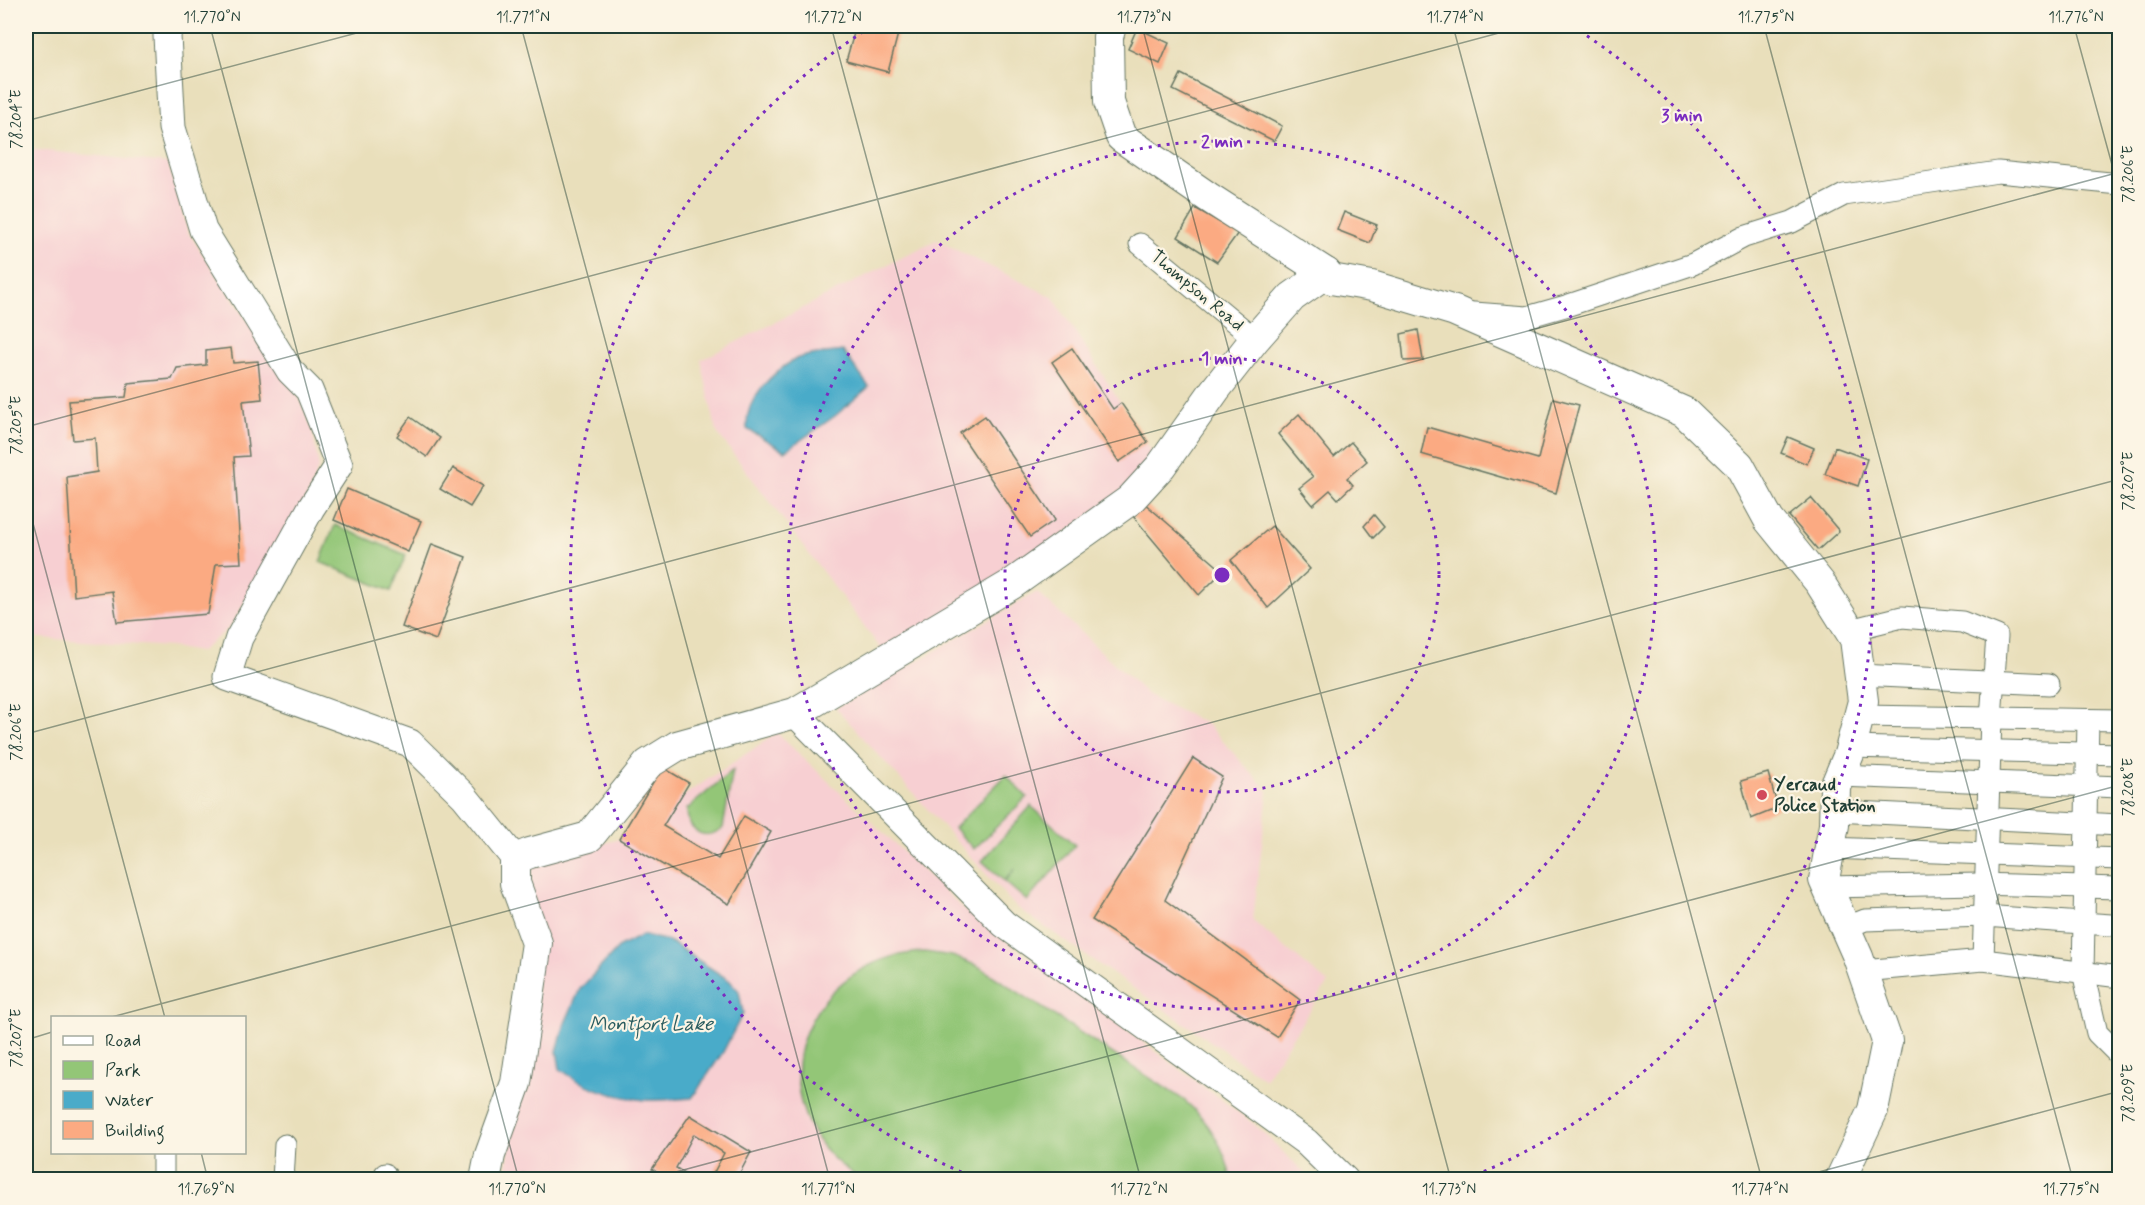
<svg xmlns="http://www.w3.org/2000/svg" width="2145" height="1205" font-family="Mynerve,sans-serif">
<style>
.built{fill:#f7cfd2}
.green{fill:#93c677;stroke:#598256;stroke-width:1.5}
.water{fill:#4aabc9;stroke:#34747e;stroke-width:1.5}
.building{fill:#fbaa82}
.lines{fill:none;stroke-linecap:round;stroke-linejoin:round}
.minor-casing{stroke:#667663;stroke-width:23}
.tertiary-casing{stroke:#667663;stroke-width:29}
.secondary-casing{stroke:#667663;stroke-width:32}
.minor{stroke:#fff;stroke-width:21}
.tertiary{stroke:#fff;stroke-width:27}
.secondary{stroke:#fff;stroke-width:30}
.ticks{fill:none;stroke:#1f3d34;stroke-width:1.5;stroke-opacity:0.45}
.ring{fill:none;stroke:#7b2cbf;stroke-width:3;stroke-dasharray:3 6}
.poi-dot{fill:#d1495b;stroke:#fcf5e5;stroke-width:2}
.labels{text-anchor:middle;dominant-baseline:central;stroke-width:4.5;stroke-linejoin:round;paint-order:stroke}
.street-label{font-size:18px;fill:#1f3d34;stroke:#fcf5e5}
.poi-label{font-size:18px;font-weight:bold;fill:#1f3d34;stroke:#fcf5e5;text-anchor:start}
.water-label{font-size:20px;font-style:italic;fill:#2c5e61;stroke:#fcf5e5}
.centre{fill:#7b2cbf;stroke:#fcf5e5;stroke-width:3}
.ring-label{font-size:18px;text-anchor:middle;font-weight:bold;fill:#7b2cbf;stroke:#fcf5e5;stroke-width:4.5;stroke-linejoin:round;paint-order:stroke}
.neatline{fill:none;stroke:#1f3d34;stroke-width:2}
.ticks-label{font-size:15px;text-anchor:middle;fill:#1f3d34}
</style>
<rect width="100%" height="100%" fill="#fcf5e5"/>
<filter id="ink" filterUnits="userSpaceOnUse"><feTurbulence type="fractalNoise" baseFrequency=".0167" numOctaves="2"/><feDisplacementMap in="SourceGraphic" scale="12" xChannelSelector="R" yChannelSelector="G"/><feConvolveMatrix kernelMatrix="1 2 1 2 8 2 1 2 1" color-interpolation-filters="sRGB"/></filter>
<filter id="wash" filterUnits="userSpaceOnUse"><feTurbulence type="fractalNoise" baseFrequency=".008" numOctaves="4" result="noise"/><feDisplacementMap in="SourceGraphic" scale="24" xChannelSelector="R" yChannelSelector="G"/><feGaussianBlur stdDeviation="1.35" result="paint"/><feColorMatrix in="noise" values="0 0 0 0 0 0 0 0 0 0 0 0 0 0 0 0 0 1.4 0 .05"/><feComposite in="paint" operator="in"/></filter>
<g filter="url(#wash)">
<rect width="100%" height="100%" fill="#e9dfbb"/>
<g class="built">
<path d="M26,149l142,14 20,69 111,165 13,33 7,36 -12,32 -77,129 -30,25 -30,-5 -144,-10z"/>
<path d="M936,240l117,57 108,169 -273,192 -172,-227 -15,-71z"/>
<path d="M1037,592l111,103 59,29 61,67 -15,130 75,62 -63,96 -249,-172 -180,-199z"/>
<path d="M777,733l190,179 287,212 57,55 -805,1 3,-31 29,-134 -7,-128 1,-23 87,-25z"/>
</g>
<g class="green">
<path d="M335,525l71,30 -15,36 -71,-29z"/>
<path d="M733,770l-10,58c-19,14 -36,4 -36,-19z"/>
<path d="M1006,775l21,22 -53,52 -20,-21z"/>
<path d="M1031,806l44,39 -48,56 -22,-19 10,-13 -11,12 -22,-20z"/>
<path d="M925,952l27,4 26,10 206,134c26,22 41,47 47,79l-369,1c-15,-10 -28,-19 -39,-33 -64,-84 1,-192 102,-195z"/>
<path d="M529,1168l20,11h-27z"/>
</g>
<g class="water">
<path d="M843,351l26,36 -34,29 -50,35 -38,-22c-3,-29 25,-57 49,-70 11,-5 34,-6 47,-8z"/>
<path d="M642,935l27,6 60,39 10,11 4,22 -20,39 -31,46c-15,1 -32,3 -47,2 -30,-3 -61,-13 -85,-31l-3,-18 8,-28 15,-34 39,-42z"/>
</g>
<g id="blocks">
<g class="building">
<path d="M856,26h44l-12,46 -42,-11z"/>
<path d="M1137,28l32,15 -9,21 -32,-15z"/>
<path d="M1181,74l101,52 -8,15 -101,-51z"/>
<path d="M1195,208l43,25 -21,29 -39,-25z"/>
<path d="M1344,212l33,13 -7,18 -33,-13z"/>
<path d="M1418,330l5,30 -19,1 -3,-27z"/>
<path d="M231,348l2,15 25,-2 4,38 -19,2 6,55 -15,1 7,106 -25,1 -8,50 -91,8 -5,-31 -38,5 -7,-119 30,-5 -2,-34 -22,2 -4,-39 57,-4 2,-14 44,-4 5,-11 29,-3v-14z"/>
<path d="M1072,348l41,61 8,-6 27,39 -29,20 -67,-100z"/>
<path d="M1553,398l26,7 -23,88 -135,-39 6,-27 111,32z"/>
<path d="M1299,414l35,43 17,-15 16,19 -20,17 6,7 -15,14 -8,-9 -17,15 -14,-17 14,-11 -35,-43z"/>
<path d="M985,416l70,104 -25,17 -70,-104z"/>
<path d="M410,417l30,21 -13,19 -30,-21z"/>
<path d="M1788,437l26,11 -7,16 -26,-11z"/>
<path d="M1835,447l32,12 -9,27 -33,-12z"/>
<path d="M453,468l30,18 -13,21 -30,-18z"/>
<path d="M347,489l74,32 -13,31 -74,-32z"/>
<path d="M1811,498l28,33 -21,19 -29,-34z"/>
<path d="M1143,502l80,69 -24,24 -67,-80z"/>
<path d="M1374,515l10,12 -11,11 -9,-12z"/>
<path d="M1272,526l38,43 -42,39 -37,-48z"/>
<path d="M432,544l34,13 -30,83 -34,-13z"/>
<path d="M1193,758l29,19 -57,123 135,100 -23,37 -185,-117z"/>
<path d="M662,767l27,16 -26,43 55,33 26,-43 27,16 -42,72 -110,-65z"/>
<path d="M1768,773l10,35 -27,11 -10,-38z"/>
<path d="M690,1115l61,37 -15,28h-26l14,-27 -30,-19 -18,34 20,12h-27l-17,-11z"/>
</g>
</g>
</g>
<g filter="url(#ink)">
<use href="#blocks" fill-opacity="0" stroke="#667663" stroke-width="1.5"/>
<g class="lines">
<defs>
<g id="minor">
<path d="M1140,244l115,95"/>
<path d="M1474,313l53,4 42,-12 124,-41 51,-27 48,-15 52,-27 154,-23 122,12"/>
<path d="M1850,630l52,-13 60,5 35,14 -6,82 -8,242"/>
<path d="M1859,675l190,9"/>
<path d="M1859,716l261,4"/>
<path d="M2088,720l-5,252 14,61 23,23"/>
<path d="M1851,747l269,7"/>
<path d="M1840,776l280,11"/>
<path d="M1835,811l285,14"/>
<path d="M1829,848l291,11"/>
<path d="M1827,887l152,-3 138,4"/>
<path d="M1845,928l20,-8 119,-4 127,9"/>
<path d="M1863,971l120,-11 129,16"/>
<path d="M163,1180v-28"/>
<path d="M283,1180l2,-35"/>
<path d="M384,1180l1,-6"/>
</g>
<g id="tertiary">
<path d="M169,26l-2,10 5,92 31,102 87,141 19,19 30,75 -28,43 -72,130 -12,39 183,66 54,53 51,63"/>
<path d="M795,713l209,211 302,218 39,38"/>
</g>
<g id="secondary">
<path d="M1111,26l-3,11 1,65 12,35 87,60 118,76 5,6 41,7 83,25 229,101 55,53 30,55 51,63 35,56 8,62 -14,53 -14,33 -1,38 -10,55 34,77 29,84 -14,69 -33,70"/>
<path d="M485,1180l5,-25 26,-72 21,-140 -22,-60v-24l15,-6 59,-16 59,-73 29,-18 118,-33 217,-129 118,-84 31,-34 54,-76 40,-51 37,-42 34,-24"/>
</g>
</defs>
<use href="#minor" class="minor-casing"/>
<use href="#tertiary" class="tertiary-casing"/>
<use href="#secondary" class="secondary-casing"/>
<use href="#minor" class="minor"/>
<use href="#tertiary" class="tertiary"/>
<use href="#secondary" class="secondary"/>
</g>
</g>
<path class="ticks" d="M210,26l309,1154M521,26l309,1154M831,26l310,1154M1142,26l309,1154M1453,26l309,1154M1764,26l309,1154M2074,26l46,168M26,121l357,-95M26,427l1499,-401M26,497l139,521M26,734l2094,-562M108,1018l2012,-539M26,1040l26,-8M201,1152l7,28M646,1180l1474,-395M1789,1180l331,-89"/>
<g class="ring">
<circle cx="1222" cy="575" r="217"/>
<circle cx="1222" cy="575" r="434"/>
<path d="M978 1179A651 651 0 0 1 872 26M1572 26A651 651 0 0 1 1466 1179"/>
</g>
<circle class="poi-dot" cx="1762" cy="795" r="6"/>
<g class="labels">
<g class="street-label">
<text transform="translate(1197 291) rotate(40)">Thompson Road</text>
</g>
<g class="poi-label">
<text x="1774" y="785">Yercaud<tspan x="1774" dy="21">Police Station</tspan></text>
</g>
<g class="water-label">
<text x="651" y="1024">Montfort Lake</text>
</g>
</g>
<circle cx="1222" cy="575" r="9" class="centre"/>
<g class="ring-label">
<text x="1682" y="121">3 min</text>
<text x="1222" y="147">2 min</text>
<text x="1222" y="364">1 min</text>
</g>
<rect width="2145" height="1205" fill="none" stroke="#fcf5e5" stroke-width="66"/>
<rect x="51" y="1016" width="195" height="138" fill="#fcf5e5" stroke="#a4ab9e" stroke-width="1.5"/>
<rect x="63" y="1036" width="30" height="9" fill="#ffffff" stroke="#a4ab9e" stroke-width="1.5"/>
<text x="105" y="1046" font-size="18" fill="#1f3d34">Road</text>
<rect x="63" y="1061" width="30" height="18" fill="#93c677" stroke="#a4ab9e" stroke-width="1.5"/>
<text x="105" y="1076" font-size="18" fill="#1f3d34">Park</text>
<rect x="63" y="1091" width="30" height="18" fill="#4aabc9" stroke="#a4ab9e" stroke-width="1.5"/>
<text x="105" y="1106" font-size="18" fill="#1f3d34">Water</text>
<rect x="63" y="1121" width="30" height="18" fill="#fbaa82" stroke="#a4ab9e" stroke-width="1.5"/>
<text x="105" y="1136" font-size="18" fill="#1f3d34">Building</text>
<rect x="33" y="33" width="2079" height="1139" class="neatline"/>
<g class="ticks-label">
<text x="212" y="22">11.770°N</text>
<text x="523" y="22">11.771°N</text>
<text x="833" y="22">11.772°N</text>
<text x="1144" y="22">11.773°N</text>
<text x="1455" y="22">11.774°N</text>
<text x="1766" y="22">11.775°N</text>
<text x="2076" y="22">11.776°N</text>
<text transform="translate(16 119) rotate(-90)" y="5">78.204°E</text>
<text transform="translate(2128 174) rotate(-90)" y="5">78.206°E</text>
<text transform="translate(16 425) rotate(-90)" y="5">78.205°E</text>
<text transform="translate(2128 481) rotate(-90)" y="5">78.207°E</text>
<text transform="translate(16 732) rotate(-90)" y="5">78.206°E</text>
<text transform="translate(2128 787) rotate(-90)" y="5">78.208°E</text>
<text transform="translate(16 1038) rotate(-90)" y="5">78.207°E</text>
<text transform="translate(2128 1093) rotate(-90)" y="5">78.209°E</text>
<text x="206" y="1194">11.769°N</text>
<text x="517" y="1194">11.770°N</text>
<text x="828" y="1194">11.771°N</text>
<text x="1139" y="1194">11.772°N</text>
<text x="1449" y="1194">11.773°N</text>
<text x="1760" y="1194">11.774°N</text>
<text x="2071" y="1194">11.775°N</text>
</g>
</svg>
